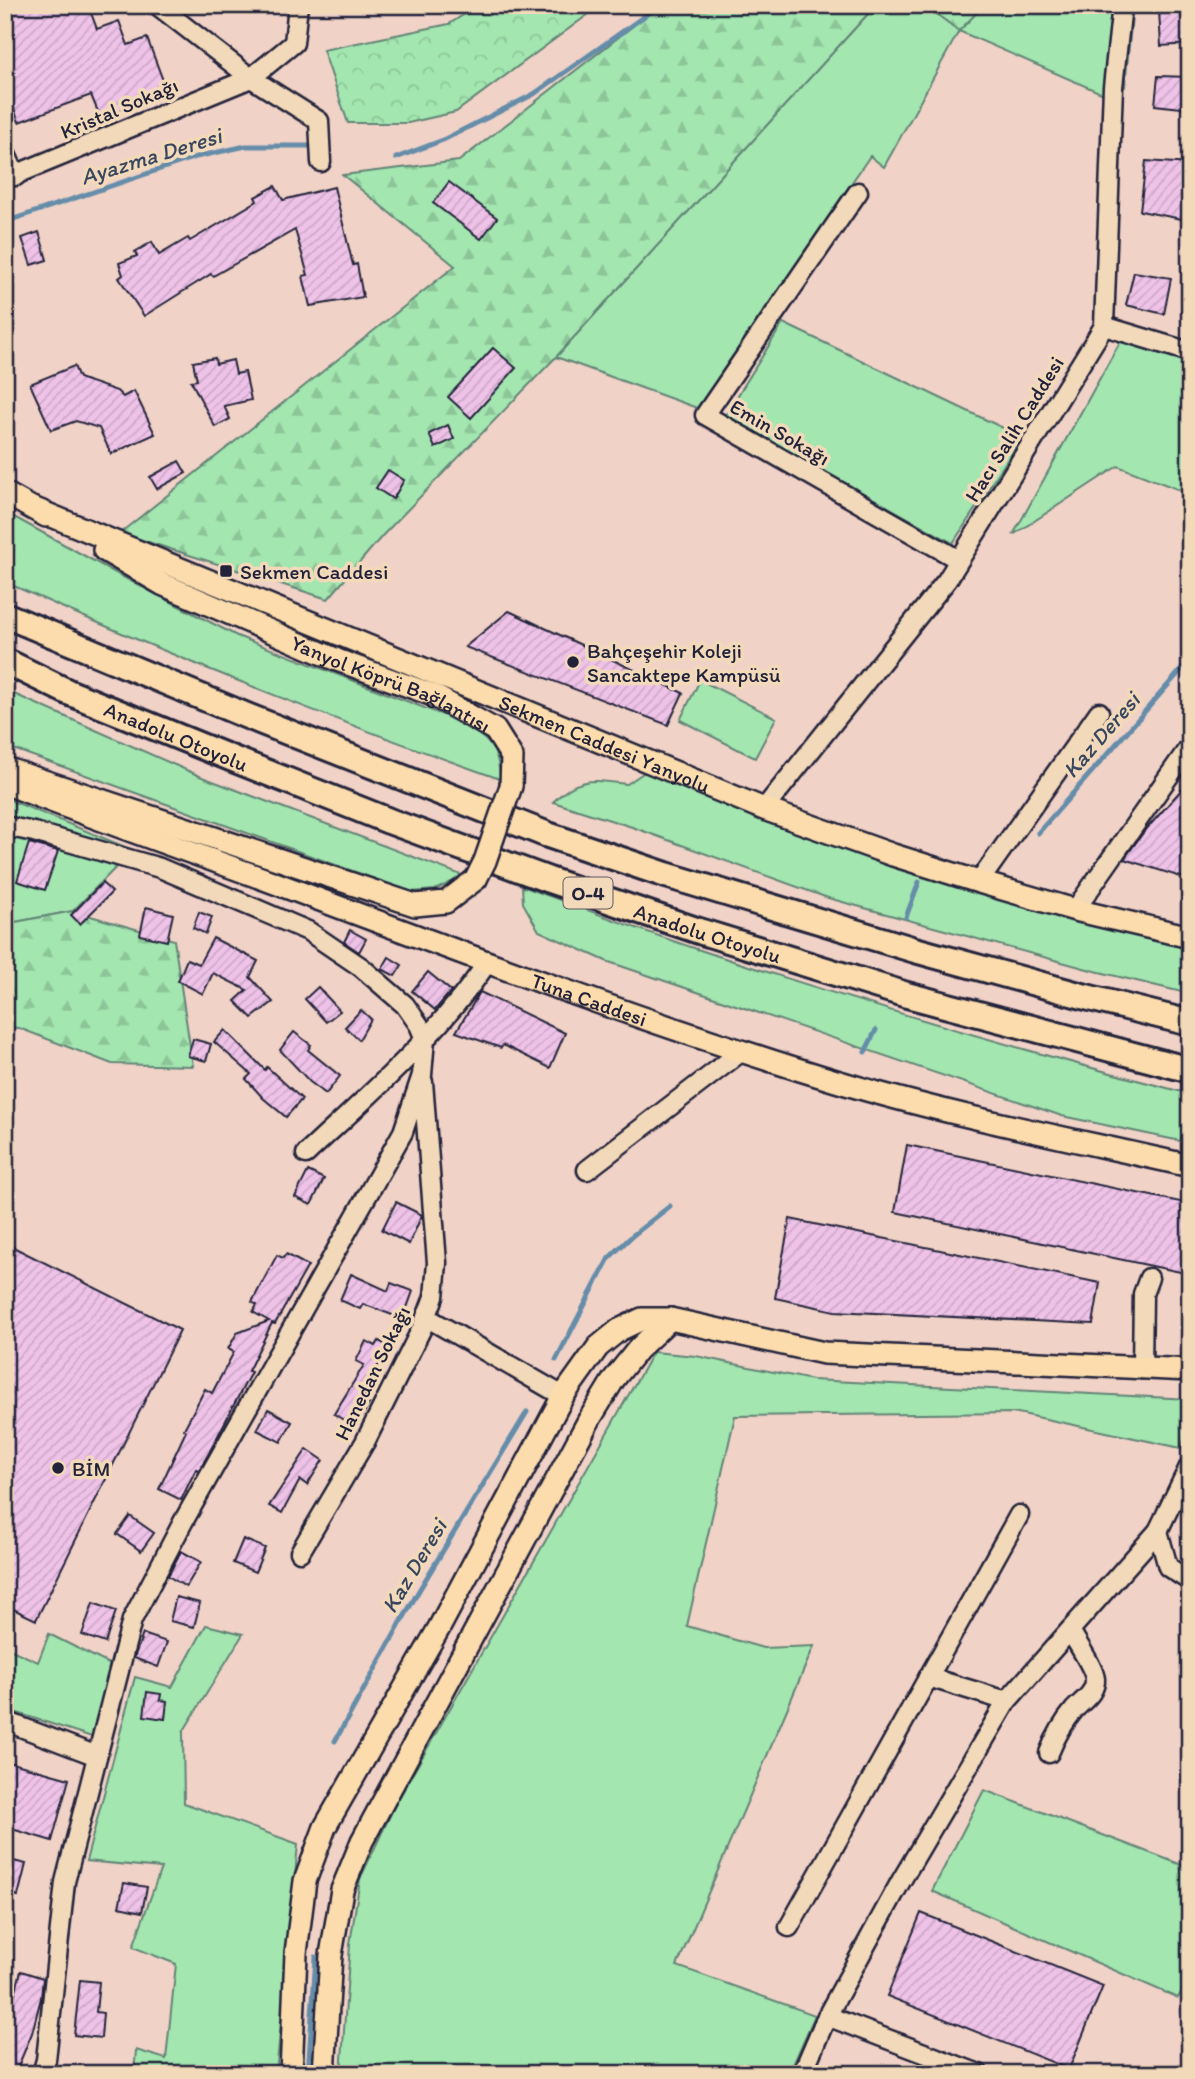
<svg xmlns="http://www.w3.org/2000/svg" width="1195" height="2079" font-family="Itim,sans-serif">
<style>
.green{fill:#a3e6b0;stroke:#628476;stroke-width:2}
.forest{fill:url(#forest-firs);stroke:#628476;stroke-width:2}
.park{fill:url(#park-crowns);stroke:#628476;stroke-width:2}
.lines{fill:none;stroke-linecap:round;stroke-linejoin:round}
.stream{stroke:#658da9;stroke-width:5}
.building{fill:url(#building-hatch);stroke:#22223b;stroke-width:2}
.minor-casing{stroke:#22223b;stroke-width:23}
.major-casing{stroke:#22223b;stroke-width:26}
.highway-casing{stroke:#22223b;stroke-width:30}
.minor{stroke:#f2d9b9;stroke-width:18}
.major{stroke:#fcdcac;stroke-width:21}
.highway{stroke:#fcdcac;stroke-width:24}
.major-bridge-casing{stroke:#22223b;stroke-width:26;stroke-linecap:butt}
.major-bridge{stroke:#fcdcac;stroke-width:21}
.poi-dot{fill:#22223b;stroke:#f2d9b9;stroke-width:2.5}
.labels{text-anchor:middle;dominant-baseline:central;stroke-width:7;stroke-linejoin:round;paint-order:stroke}
.shield{fill:#f2d9b9;stroke:#605961;stroke-width:2}
.shield-label{font-size:19px;font-weight:bold;fill:#22223b}
.street-label{font-size:21px;fill:#22223b;stroke:#f2d9b9}
.poi-label{font-size:21px;fill:#22223b;stroke:#f2d9b9;text-anchor:start}
.water-label{font-size:23px;font-style:italic;fill:#384660;stroke:#f2d9b9}
</style>
<defs>
<pattern id="forest-firs" width="22" height="20" patternUnits="userSpaceOnUse" patternTransform="scale(1.75)"><rect width="22" height="20" fill="#a3e6b0"/><path d="M5 1l3.5 6h-7zM16 11l3.5 6h-7z" fill="#8cc598"/></pattern>
<pattern id="park-crowns" width="20" height="18" patternUnits="userSpaceOnUse" patternTransform="scale(1.75)"><rect width="20" height="18" fill="#a3e6b0"/><path d="M2 6a3 3 0 1 1 6 0M12 15a3 3 0 1 1 6 0" fill="none" stroke="#8cc598"/></pattern>
<pattern id="building-hatch" width="6" height="6" patternUnits="userSpaceOnUse" patternTransform="scale(1.75)"><rect width="6" height="6" fill="#efc3e8"/><path d="M-1 1l2-2M0 6l6-6M5 7l2-2" fill="none" stroke="#cda7c8"/></pattern>
</defs>
<rect width="100%" height="100%" fill="#f1d2c7"/>
<filter id="ink" filterUnits="userSpaceOnUse"><feTurbulence type="fractalNoise" baseFrequency=".0143" numOctaves="2"/><feDisplacementMap in="SourceGraphic" scale="14" xChannelSelector="R" yChannelSelector="G"/><feConvolveMatrix kernelMatrix="1 2 1 2 8 2 1 2 1" color-interpolation-filters="sRGB"/></filter>
<g filter="url(#ink)">
<g class="green">
<path d="M876,5h49l34,26 25,-26h149l-8,82 -24,6 -142,-62 -75,136 -14,-11 -173,252 -141,-51z"/>
<path d="M783,323l239,114 -69,106 -228,-127z"/>
<path d="M1125,333l65,20v141l-72,-28 -105,69z"/>
<path d="M5,512l118,65 114,59 224,86c26,18 38,23 39,57 -168,-59 -333,-124 -495,-197z"/>
<path d="M700,680l76,38 -21,40 -75,-38z"/>
<path d="M5,690l197,87 262,99 -29,14 -24,2 -406,-146z"/>
<path d="M649,769l541,171v54l-99,-24 -263,-72 -196,-71 -79,-25c25,-26 40,-22 74,-18z"/>
<path d="M5,798l128,52 -60,61 -68,13z"/>
<path d="M522,886c58,21 116,44 175,63 162,54 327,102 493,145v49l-128,-27 -456,-155 -67,-30 -16,-28z"/>
<path d="M653,1352l43,4 116,24 378,19v25l-9,24 -163,-35 -283,3 -48,210 76,22 51,-2 -137,320 138,49 -26,59h-448l9,-130 10,-65 35,-74z"/>
<path d="M206,1625l37,9 -60,98 1,71 114,41 -22,230h-142l2,-24 30,9 10,-95 -43,-17 28,-79 -75,-7 49,-184 37,10z"/>
<path d="M49,1634l64,32 -21,71 -87,-28v-62l33,15z"/>
<path d="M984,1790l206,78v109l-12,21 -246,-107z"/>
</g>
<g class="forest">
<path d="M660,5h216l-320,352 -173,178 -55,64 -208,-66 335,-267 -112,-91 116,-14z"/>
<path d="M925,5h59l-25,26z"/>
<path d="M73,911l101,29 19,126 -81,-2 -93,-36 -14,-1v-103z"/>
</g>
<path class="park" d="M479,5h122l-145,107 -48,11h-60l-25,-73 126,-26z"/>
<g class="lines">
<g class="stream">
<path d="M396,158l47,-18 91,-46 126,-89"/>
<path d="M5,222l191,-65 50,-11h65"/>
<path d="M1038,833l152,-173"/>
<path d="M906,917l13,-35"/>
<path d="M865,1052l11,-22"/>
<path d="M556,1360l53,-102 23,-22 38,-30"/>
<path d="M335,1741l83,-149 109,-180"/>
<path d="M308,2074l8,-117"/>
</g>
</g>
<g class="building">
<path d="M5,5h83l9,24 22,-8 9,24 19,-7 21,56 -67,25 -10,-24 -72,27 -14,-37z"/>
<path d="M1190,9v35l-29,2 -2,-36z"/>
<path d="M1158,76l32,1v32l-35,-4z"/>
<path d="M1146,161l44,3 -3,56 -47,-9z"/>
<path d="M449,182l48,36 -16,21 -48,-36z"/>
<path d="M275,186l8,14 51,-13 19,78 4,-1 6,33 -53,9 -7,-30 5,-1 -13,-45 -82,46 -2,-2 -67,42 -25,-38 4,-3 -4,-12 18,-7 -2,-4 17,-10 7,13 29,-17 2,3 67,-40 -2,-4z"/>
<path d="M39,232l8,28 -16,5 -9,-27z"/>
<path d="M1134,272l37,6 -7,36 -38,-9z"/>
<path d="M493,348l23,20 -45,50 -23,-21z"/>
<path d="M215,358l1,6 17,-4 3,14 9,-2 6,28 -27,6 6,13 -15,8 -24,-46 6,-1 -4,-18z"/>
<path d="M74,366l5,12 38,13 6,6 11,-6 21,43 -44,20 -12,-26 -23,-7 -25,9 -21,-46z"/>
<path d="M448,425l6,14 -19,9 -6,-14z"/>
<path d="M179,461l7,12 -29,16 -7,-12z"/>
<path d="M388,470l16,10 -11,19 -17,-11z"/>
<path d="M509,611l174,82 -15,32 -203,-78z"/>
<path d="M1190,780v100l-66,-21 19,-26z"/>
<path d="M29,843l29,8 -13,39 -28,-9z"/>
<path d="M102,883l10,9 -32,32 -9,-9z"/>
<path d="M146,907l27,7 -6,27 -27,-6z"/>
<path d="M199,912l13,5 -6,17 -13,-6z"/>
<path d="M350,930l16,9 -7,13 -15,-10z"/>
<path d="M213,938l45,23 -8,16 23,25 -21,16 -17,-17 12,-11 -34,-17 -10,21 -25,-13 9,-22 12,5z"/>
<path d="M389,957l13,8 -7,11 -13,-7z"/>
<path d="M428,972l23,19 -16,19 -23,-19z"/>
<path d="M318,987l22,24 -14,11 -21,-23z"/>
<path d="M480,992l85,41 -15,35 -47,-23 -2,3 -45,-16z"/>
<path d="M361,1010l10,9 -12,21 -14,-13z"/>
<path d="M225,1030l40,40 2,-3 35,32 -16,18 -23,-19 -17,-19 5,-5 -37,-32z"/>
<path d="M294,1032l17,13 -3,5 32,26 -14,18 -16,-12 -30,-32z"/>
<path d="M193,1039l18,5 -5,17 -18,-5z"/>
<path d="M907,1145l283,59v70l-295,-62z"/>
<path d="M308,1171l16,8 -13,26 -16,-8z"/>
<path d="M396,1202l26,13 -13,29 -27,-14z"/>
<path d="M790,1219l310,64 -7,41 -258,-13 -60,-13z"/>
<path d="M5,1243l175,87 -144,290 -31,-15z"/>
<path d="M286,1254l22,12 -33,58 -3,-1 -24,48 3,1 -42,81 -10,17 -3,-1 -15,31 -22,-11 27,-58 -2,-2 21,-40 7,4 22,-41 -6,-3 9,-16 32,-12 -16,-9 4,-7 -5,-3 25,-47 6,3z"/>
<path d="M351,1274l37,17 3,-8 22,8 -10,28 -40,-15 -3,5 -20,-9z"/>
<path d="M366,1341l10,5 3,-5 8,5 -25,55 7,3 -7,12 -5,-3 -7,11 -16,-10 30,-49 -8,-4z"/>
<path d="M268,1409l24,13 -11,20 -24,-12z"/>
<path d="M307,1449l16,11 -16,25 -7,-5 -18,33 -13,-7z"/>
<path d="M130,1516l24,17 -13,18 -24,-17z"/>
<path d="M243,1539l22,9 -10,24 -22,-9z"/>
<path d="M181,1551l20,11 -15,25 -18,-11z"/>
<path d="M176,1597l24,6 -6,24 -24,-6z"/>
<path d="M93,1603l23,8 -11,32 -23,-8z"/>
<path d="M143,1634l24,8 -9,25 -24,-9z"/>
<path d="M147,1692l14,2 -1,6 7,1 -2,18 -21,-3z"/>
<path d="M5,1761l64,18 -17,62 -47,-14z"/>
<path d="M5,1859l21,5 -8,32 -13,-3z"/>
<path d="M124,1883l23,4 -5,25 -23,-5z"/>
<path d="M921,1913l182,73 -34,83 -182,-73z"/>
<path d="M21,1971l22,7 -2,20 -9,35 -17,41h-10v-58l5,-16 3,1z"/>
<path d="M80,1980l19,2 -3,30 7,1 -2,25 -27,-3z"/>
</g>
<g class="lines">
<defs>
<g id="minor">
<path d="M298,5l-4,38 -43,35 68,43 2,41"/>
<path d="M5,152l11,24"/>
<path d="M5,179l246,-101 -94,-73"/>
<path d="M858,192l-153,223 254,145"/>
<path d="M1104,326l86,26"/>
<path d="M764,809l183,-229 157,-254 9,-239 9,-82"/>
<path d="M5,826l29,6 126,36 148,63 53,36 44,38 14,20 6,14 -3,36 -19,57 -220,390 -51,98 -67,262 -19,178 -4,14"/>
<path d="M979,882l120,-170"/>
<path d="M1075,910l115,-164"/>
<path d="M306,1154c64,-60 132,-119 181,-191"/>
<path d="M587,1170l155,-119"/>
<path d="M426,1317l137,79"/>
<path d="M1142,1369l1,-75 6,-16"/>
<path d="M1158,1531l10,36 22,14"/>
<path d="M300,1552l65,-110 57,-114 12,-31 3,-34 -14,-181"/>
<path d="M928,1677l79,24"/>
<path d="M5,1721l92,35"/>
<path d="M1049,1753c6,-15 14,-30 25,-43 8,-9 22,-17 21,-31 -1,-12 -19,-37 -25,-49"/>
<path d="M789,1927l230,-412"/>
<path d="M827,2016l74,-135 106,-180 151,-170 32,-66"/>
<path d="M802,2074l25,-58 152,58"/>
</g>
<g id="major">
<path d="M5,493l41,23"/>
<path id="s1" d="M35,509l729,300 129,46 86,27 96,28 115,27"/>
<path id="s2" d="M104,550l58,34 175,76 96,35 62,35 17,27 -1,29"/>
<path d="M5,768l410,137 31,-3 30,-23"/>
<path id="s3" d="M5,783c97,39 196,72 294,109 178,67 356,134 537,189 116,35 236,58 354,85"/>
<path d="M291,2074l5,-121 9,-72 20,-54 114,-199 124,-232 35,-49 21,-17 23,-11h28l154,34 366,17"/>
<path d="M324,2074l7,-119 11,-65 20,-49 227,-421 25,-41 24,-30 32,-30"/>
</g>
<g id="highway">
<path d="M5,615l242,101 301,119 118,40 249,75 171,47 104,26"/>
<path id="s4" d="M5,661l63,31 160,65 161,64 160,59 153,52 205,63 283,75"/>
</g>
</defs>
<use href="#minor" class="minor-casing"/>
<use href="#major" class="major-casing"/>
<use href="#highway" class="highway-casing"/>
<use href="#minor" class="minor"/>
<use href="#major" class="major"/>
<use href="#highway" class="highway"/>
<defs>
<path id="major-bridge" d="M476,879l9,-18 26,-75"/>
</defs>
<use href="#major-bridge" class="major-bridge-casing"/>
<use href="#major-bridge" class="major-bridge"/>
</g>
</g>
<g class="poi-dot">
<rect x="219" y="564" width="14" height="14" rx="3.5"/>
<circle cx="573" cy="662" r="7"/>
<circle cx="58" cy="1468" r="7"/>
</g>
<g class="labels">
<rect class="shield" x="563.5" y="877.5" width="49" height="31" rx="5"/>
<g class="shield-label">
<text x="588" y="893">O-4</text>
</g>
<g class="street-label">
<text transform="translate(119 108) rotate(-23)">Kristal Sokağı</text>
<text transform="translate(1014 429) rotate(-58)">Hacı Salih Caddesi</text>
<text transform="translate(780 432) rotate(30)">Emin Sokağı</text>
<text stroke="none"><textPath href="#s2" startOffset="317">Yanyol Köprü Bağlantısı</textPath></text>
<text stroke="none"><textPath href="#s4" startOffset="187">Anadolu Otoyolu</textPath></text>
<text stroke="none"><textPath href="#s1" startOffset="616">Sekmen Caddesi Yanyolu</textPath></text>
<text stroke="none"><textPath href="#s4" startOffset="754">Anadolu Otoyolu</textPath></text>
<text stroke="none"><textPath href="#s3" startOffset="623">Tuna Caddesi</textPath></text>
<text transform="translate(372 1373) rotate(-64)">Hanedan Sokağı</text>
</g>
<g class="poi-label">
<text x="240" y="571">Sekmen Caddesi</text>
<text x="587" y="650">Bahçeşehir Koleji<tspan x="587" dy="24">Sancaktepe Kampüsü</tspan></text>
<text x="72" y="1468">BİM</text>
</g>
<g class="water-label">
<text transform="translate(151 156) rotate(-17)">Ayazma Deresi</text>
<text transform="translate(1101 735) rotate(-49)">Kaz Deresi</text>
<text transform="translate(414 1566) rotate(-59)">Kaz Deresi</text>
</g>
</g>
<rect width="1195" height="2079" fill="none" stroke="#f2d9b9" stroke-width="28"/>
<rect x="14" y="14" width="1167" height="2051" fill="none" stroke="#22223b" stroke-width="2.5" filter="url(#ink)"/>
</svg>
